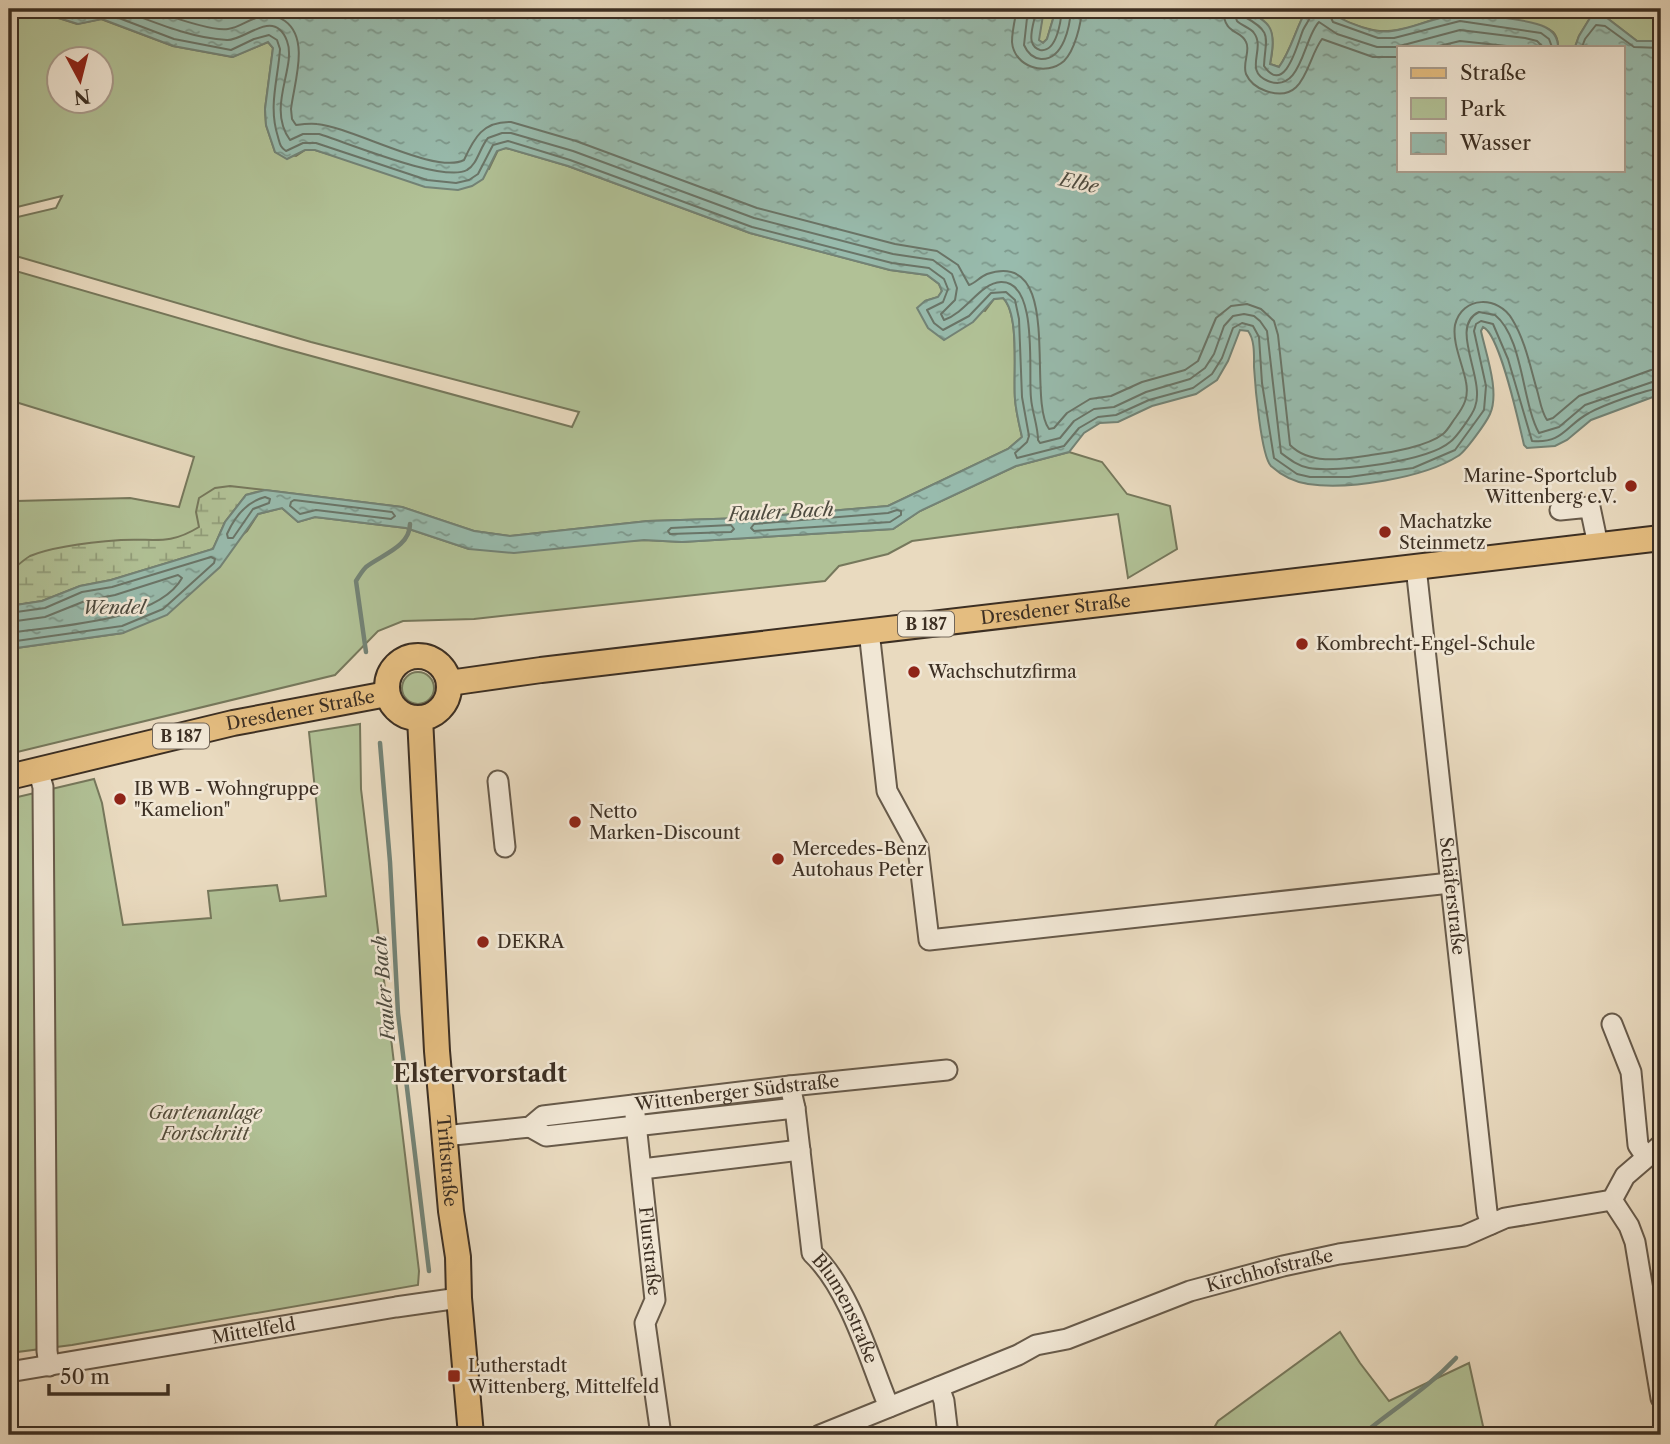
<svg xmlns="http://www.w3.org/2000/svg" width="1670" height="1444" font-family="'Libre Caslon Text',serif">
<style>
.green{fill:#b1c196;stroke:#76785c;stroke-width:2;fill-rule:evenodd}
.wetland{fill:url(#wetland-marsh);stroke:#76785c;stroke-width:2}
.water{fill:url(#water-ripples);stroke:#738376;stroke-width:2}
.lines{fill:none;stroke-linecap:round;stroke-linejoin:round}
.shore{stroke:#6a7568;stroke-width:2}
.stream{stroke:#738376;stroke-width:4.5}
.minor-casing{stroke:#675a4a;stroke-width:23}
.major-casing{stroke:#3c2f23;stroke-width:28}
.minor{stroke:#f1e7d5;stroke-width:19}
.major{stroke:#e4bd80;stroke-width:24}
.poi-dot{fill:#8f2418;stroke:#f1e7d5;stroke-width:2.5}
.labels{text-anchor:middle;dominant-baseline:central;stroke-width:5;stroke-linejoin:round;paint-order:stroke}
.shield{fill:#f1e7d5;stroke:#726658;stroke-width:2}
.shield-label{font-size:16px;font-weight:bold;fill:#3c2f23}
.poi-label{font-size:18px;fill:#3c2f23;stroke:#f1e7d5;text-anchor:start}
.street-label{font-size:18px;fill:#3c2f23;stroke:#f1e7d5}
.park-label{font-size:18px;font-style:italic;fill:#534c3a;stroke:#f1e7d5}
.water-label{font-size:19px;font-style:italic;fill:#4e4b3f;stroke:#f1e7d5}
.district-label{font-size:24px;font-weight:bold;fill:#3c2f23;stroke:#f1e7d5}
</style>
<defs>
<pattern id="wetland-marsh" width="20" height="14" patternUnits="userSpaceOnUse" patternTransform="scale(1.75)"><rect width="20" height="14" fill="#b1c196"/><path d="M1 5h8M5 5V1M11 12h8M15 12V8" fill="none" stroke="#919d7a"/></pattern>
<pattern id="water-ripples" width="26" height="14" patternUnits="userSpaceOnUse" patternTransform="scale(1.75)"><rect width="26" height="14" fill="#98bbad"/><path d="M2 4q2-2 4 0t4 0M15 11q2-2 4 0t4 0" fill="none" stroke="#7d988c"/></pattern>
</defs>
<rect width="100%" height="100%" fill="#e9dabf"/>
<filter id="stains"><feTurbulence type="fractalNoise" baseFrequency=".00286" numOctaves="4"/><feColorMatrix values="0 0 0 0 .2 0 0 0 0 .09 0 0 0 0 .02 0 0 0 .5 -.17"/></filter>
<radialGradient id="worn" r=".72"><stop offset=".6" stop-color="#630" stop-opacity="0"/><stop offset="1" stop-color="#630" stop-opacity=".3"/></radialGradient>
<g class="green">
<path d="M9,9h21l47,15 24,-5 72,27 59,11 36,-15 5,6 -8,61 1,16 9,27 21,4 9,-6h10l46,14 128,5 9,-19 8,-2 62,18 182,67 140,37 37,5 12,9 3,7 -4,6 -13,4 60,10 9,-12 9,-1c17,16 10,77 12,101 1,13 4,25 7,38l-14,12 -120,57 -142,12 -98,3 -138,15 -36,-5 -72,-24 -137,-17 -40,32 -12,27 -133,37 -38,15 -33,5v-58l3,-3 5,-44 113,-3 49,9 15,-50 -185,-57v-131l273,79 290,79 7,-15 -268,-70 -302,-88v-35l47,-11 6,-12 -53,13zM60,60h42v42h-42z"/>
<path d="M1044,9h12l-9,30 -4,4 -5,-3z"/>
<path d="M1241,9h66c-11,18 -15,40 -28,58l-9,-3c7,-32 2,-43 -29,-55z"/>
<path d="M1333,9h328v32h-24l-30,-23h-17l-11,18 -4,11h-17c0,-5 -1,-11 -5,-15 -12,-10 -79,-19 -96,-18 -24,2 -45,17 -69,17 -16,1 -38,-7 -52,-15z"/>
<path d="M1069,452l33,10 25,32 43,12 7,43 -49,29 -10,-64 -206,27 -24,13 -49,12 -14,15 -351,38 -71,2 -25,10 -43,44 -326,79v-105l114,-16 124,-102 11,-17 24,-6 16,14 17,-5 91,11 63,21 175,-9 38,2 211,-13 27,-18 96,-45z"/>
<circle cx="418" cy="688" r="16"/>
<path d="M360,724l1,65 58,482 -1,14 -346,60 -63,8v-554l85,-20 8,24 21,122 88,-7 -3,-27 69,-6 3,16 46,-5 -17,-164z"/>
<path d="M1340,1332l20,31 29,38 80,-38 16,72h-275l8,-14z"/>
</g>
<path class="wetland" d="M230,486l35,4 -19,5 -21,27 -12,27 -102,31 -31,6 -38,15 -33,5v-33c7,-6 14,-13 21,-17 24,-10 65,-14 91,-16 34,-2 47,6 78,-13l-3,-15 3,-14 16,-10z"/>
<path class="water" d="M30,9h1014l-5,31 4,3 4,-4 9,-30h185c33,12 35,22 29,55l9,3c13,-18 17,-40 28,-58h26l3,7c14,8 39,18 56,15 22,-3 41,-13 62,-16 15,-3 78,5 91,12 8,4 13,11 13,20h-159v123h224v-123h-48l4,-11 11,-18h17l30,23h24v353l-70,26 -24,20 -12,6 -28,2 -3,-3c-5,-21 -24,-111 -41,-118l-2,4c5,23 19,61 9,83 -4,9 -25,38 -32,42 -34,22 -110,34 -150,28 -13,-2 -27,-9 -37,-18 -10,-10 -16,-82 -17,-99 0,-11 1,-27 -6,-36l-8,-1 -12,31 -11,19 -21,14 -44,12 -34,16 -18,1 -16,10 -15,19 -53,14 -96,45 -27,18 -211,13 -38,-2 -130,13 -45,-4 -63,-21 -91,-11 -17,5 -16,-14 -24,6 -38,53 -53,48 -44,18 -114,16v-43l33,-5 38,-15 31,-6 102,-31 12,-27 21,-27 19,-5 137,17 72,24 36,5 138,-15 98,-3 142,-12 120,-57 14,-12c-3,-13 -6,-25 -7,-38 -2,-24 5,-85 -12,-101l-9,1 -21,23 -29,18 -16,-12 -11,-20 8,-7 13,-4 4,-6 -3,-7 -12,-9 -37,-5 -140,-37 -182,-67 -62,-18 -9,3 -14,28 -11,7 -14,4 -33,-3 -110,-37h-10l-18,9 -12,-7 -9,-27 -1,-16 8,-61 -5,-6 -35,15 -60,-11 -71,-27 -24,5z"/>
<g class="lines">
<g class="shore">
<path d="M52,9l26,8 25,-5 71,27 57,11 23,-11 15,-4 8,5 3,9c-2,31 -12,57 -2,88 2,7 2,10 8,14l17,-8h13l111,37 29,3 13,-3 9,-6 15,-29 15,-4 62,19 182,67 140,36 37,5 15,11 4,10 -5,13 -16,8 7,13 9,7 26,-14 22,-23 15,-1 9,8 4,19 3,78 7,39 -2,6 -12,11 2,5 47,-12 15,-18 19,-11 18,-2 33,-15 44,-12 19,-14 10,-16 11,-30 9,-5 11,3 6,11 3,46 12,75 23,16 13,3h39l64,-9 42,-18 29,-40 2,-24 -12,-55 2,-7 5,-3 12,3 15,35 24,82c31,3 34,-16 57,-28 14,-8 56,-23 72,-25"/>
<path d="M119,9c35,13 71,29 108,31 18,1 47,-33 60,1 10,26 -21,66 3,99l13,-6h16c29,9 125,49 148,36 10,-5 13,-23 21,-32l14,-5h9l62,18 181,67 139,36 40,6 19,14 5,14 -2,12 -14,14 3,6c23,-8 36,-37 57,-38 38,-1 27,91 30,116 1,14 7,28 7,42l2,3 20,-5 14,-17 20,-12 20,-2 32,-15 44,-13 15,-11 9,-14 10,-28 9,-10 11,-2 10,2 6,5 7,10 14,122c8,6 17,13 28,15 29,5 119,-7 141,-26 6,-4 23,-28 25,-35 11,-28 -27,-81 4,-95l16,3c28,22 27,88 44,118l20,-6 26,-22 76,-26"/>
<path d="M149,9c17,6 63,23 79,20 12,-1 23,-12 36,-13 8,-1 15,1 21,5 25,18 9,62 6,88l1,10 4,6c7,-1 14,-2 21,-1 35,3 119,51 147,36 10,-22 19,-39 47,-38l65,19 181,67 138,36 42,7 21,14 11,20c6,-2 11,-8 18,-11 78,-26 39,124 62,155l5,-1 13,-15 23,-14 21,-3 31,-14 43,-12 13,-9 18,-43 15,-12 16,-2 14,5 13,12 4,14 12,110c21,21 54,14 81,10 19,-2 57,-9 72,-21 5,-4 9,-12 13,-17 8,-11 13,-20 10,-35 -3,-17 -14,-39 -11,-57 7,-30 44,-29 57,-6 13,21 18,47 25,71 3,10 4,21 10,30l6,-2 26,-22 72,-26 10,-1"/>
<path d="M1017,9c-2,10 -5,22 -5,33 2,25 34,35 52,19 11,-11 17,-37 18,-52"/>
<path d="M1028,9l-4,36c3,7 8,13 17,14 23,1 29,-34 30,-50"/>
<path d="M1037,9c-2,9 -8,25 -5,33 1,4 5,7 8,8 17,3 21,-30 22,-41"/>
<path d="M1223,9c1,27 18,20 23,33 5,8 -4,21 0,32 4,9 11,14 20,17 40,14 40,-31 56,-52l51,18h26"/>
<path d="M1233,9l4,12c5,5 14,7 17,12 12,16 -11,38 14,48 34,13 35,-43 51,-59l18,12 40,13h19l64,-17 65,8 12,3 6,6"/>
<path d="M1242,9l3,8c29,16 20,21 19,49 21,31 34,-24 39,-36 4,-8 9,-13 10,-21"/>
<path d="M1327,9l6,13 45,16h16l66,-17 81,12 8,6 3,8"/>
<path d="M1435,47l25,-6 56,6"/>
<path d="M1582,47l3,-8 11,-14 9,1 29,21 27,1"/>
<path d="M265,497l5,2 -1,4 -16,6 -20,29h-5l-1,-4c8,-18 19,-32 38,-37z"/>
<path d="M294,500l98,12 3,4 -4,3 -75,-9 -16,4 -10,-8 1,-4z"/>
<path d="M897,510l4,1v4l-11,7 -136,9 -3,-3 3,-4 134,-11z"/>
<path d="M731,525l3,4 -3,3 -61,2 -2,-3 3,-3z"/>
<path d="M9,613l36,-5 37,-16 30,-5 99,-30 4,2 -1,4 -51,46 -41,17 -113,16"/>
<path d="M9,622l36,-5 40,-16 30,-6 63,-20 4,3c-24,44 -127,48 -173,55"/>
</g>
<g class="stream">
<path d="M366,652l-10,-71c3,-5 6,-10 10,-14 15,-12 44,-20 44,-43"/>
<path d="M380,743l10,119 8,151 31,258"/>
<path d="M1362,1435c32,-27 64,-45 94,-77"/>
</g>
<defs>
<g id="minor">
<path d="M1560,510l30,-3 8,38"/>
<path id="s1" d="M1416,567l71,645 4,12"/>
<path d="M869,631l18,160 31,57 11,92 521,-57"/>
<path d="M38,770l5,17 4,564 2,15"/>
<path d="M498,781l7,66"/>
<path d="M1612,1024l19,48 7,73 8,12"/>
<path id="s2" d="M790,1086l5,22 17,145c38,36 57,106 77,154"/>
<path id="s3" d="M634,1105l21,195 -10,23 16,112"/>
<path d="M530,1127l16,9 249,-28"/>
<path id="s4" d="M444,1136l86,-9 13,-11 247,-30 157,-16"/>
<path d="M642,1169l158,-19"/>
<path d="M1612,1200l17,26 6,16 26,156"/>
<path d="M1612,1200l13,-24 36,-31"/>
<path id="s5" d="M9,1372l387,-65 63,-9"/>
<path d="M939,1387l5,14 4,34"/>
<path id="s6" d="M820,1435l198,-80 18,-10 31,-6 123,-48 93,-25 56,-12 125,-18 41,-18 107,-18"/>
</g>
<g id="major">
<circle cx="418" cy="687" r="31"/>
<path id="s7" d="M449,683l92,-13 1120,-132"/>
<path id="s8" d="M420,718l17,333 14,160 7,46 1,41 12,137"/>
<path id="s9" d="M9,777l224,-54 154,-29"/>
</g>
</defs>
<use href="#minor" class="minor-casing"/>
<use href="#major" class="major-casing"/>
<use href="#minor" class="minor"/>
<use href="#major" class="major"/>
</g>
<g class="poi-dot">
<circle cx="1631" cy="486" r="7"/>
<circle cx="1385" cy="532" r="7"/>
<circle cx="1302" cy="644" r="7"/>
<circle cx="914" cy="672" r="7"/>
<circle cx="120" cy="799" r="7"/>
<circle cx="575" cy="822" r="7"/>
<circle cx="778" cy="859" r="7"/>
<circle cx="483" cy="942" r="7"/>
<rect x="447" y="1369" width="14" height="14" rx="3.5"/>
</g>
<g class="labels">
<g class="shield">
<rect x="898" y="611.5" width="56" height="25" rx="5"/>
<rect x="153" y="723.5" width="56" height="25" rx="5"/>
</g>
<g class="shield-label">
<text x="926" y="624">B 187</text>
<text x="181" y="736">B 187</text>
</g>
<g class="poi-label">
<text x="1617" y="476" text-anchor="end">Marine-Sportclub<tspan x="1617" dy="21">Wittenberg e.V.</tspan></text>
<text x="1399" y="522">Machatzke<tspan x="1399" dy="21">Steinmetz</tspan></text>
<text x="1316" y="644">Kombrecht-Engel-Schule</text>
<text x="928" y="672">Wachschutzfirma</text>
<text x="134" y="789">IB WB - Wohngruppe<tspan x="134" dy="21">"Kamelion"</tspan></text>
<text x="589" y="812">Netto<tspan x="589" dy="21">Marken-Discount</tspan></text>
<text x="792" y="849">Mercedes-Benz<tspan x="792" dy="21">Autohaus Peter</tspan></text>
<text x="497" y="942">DEKRA</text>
<text x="468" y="1366">Lutherstadt<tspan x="468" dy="21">Wittenberg, Mittelfeld</tspan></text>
</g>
<g class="street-label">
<text stroke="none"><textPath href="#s7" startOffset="611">Dresdener Straße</textPath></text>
<text stroke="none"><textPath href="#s9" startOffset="299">Dresdener Straße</textPath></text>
<text stroke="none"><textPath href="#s1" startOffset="331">Schäferstraße</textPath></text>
<text stroke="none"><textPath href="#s4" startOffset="299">Wittenberger Südstraße</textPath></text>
<text stroke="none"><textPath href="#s8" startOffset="444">Triftstraße</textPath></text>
<text stroke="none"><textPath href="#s3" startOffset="147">Flurstraße</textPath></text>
<text stroke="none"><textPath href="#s6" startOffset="480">Kirchhofstraße</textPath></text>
<text stroke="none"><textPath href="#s2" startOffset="234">Blumenstraße</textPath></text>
<text stroke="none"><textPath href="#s5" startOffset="248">Mittelfeld</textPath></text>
</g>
<g class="park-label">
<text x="205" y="1113">Gartenanlage<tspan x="205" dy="21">Fortschritt</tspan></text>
</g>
<g class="water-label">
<text transform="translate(1079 183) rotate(12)">Elbe</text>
<text transform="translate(781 512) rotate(-3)">Fauler Bach</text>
<text x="114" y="607">Wendel</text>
<text transform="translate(384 988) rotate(-95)">Fauler Bach</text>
</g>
<g class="district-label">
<text x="480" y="1073">Elstervorstadt</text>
</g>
</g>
<rect width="1670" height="1444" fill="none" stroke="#e9dabf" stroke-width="35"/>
<rect x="10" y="10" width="1649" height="1423" fill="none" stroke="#3c2f23" stroke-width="3.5"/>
<rect x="18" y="18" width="1635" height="1409" fill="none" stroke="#3c2f23" stroke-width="2"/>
<rect x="1397" y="46" width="228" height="126" fill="#f1e7d5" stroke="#a99d8e" stroke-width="2"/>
<rect x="1411" y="68" width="35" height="10" fill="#e4bd80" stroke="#a99d8e" stroke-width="2"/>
<text x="1460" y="80" font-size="21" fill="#3c2f23">Straße</text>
<rect x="1411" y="98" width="35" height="21" fill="#b1c196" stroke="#a99d8e" stroke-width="2"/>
<text x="1460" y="116" font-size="21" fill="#3c2f23">Park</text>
<rect x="1411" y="133" width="35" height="21" fill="url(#water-ripples)" stroke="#a99d8e" stroke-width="2"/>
<text x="1460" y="150" font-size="21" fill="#3c2f23">Wasser</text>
<g transform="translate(80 80) rotate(173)"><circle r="33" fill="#f1e7d5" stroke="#a99d8e" stroke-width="2"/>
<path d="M0-5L12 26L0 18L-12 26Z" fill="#8f2418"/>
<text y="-10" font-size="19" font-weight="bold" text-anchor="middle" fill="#3c2f23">N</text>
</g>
<path d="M49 1384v10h119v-10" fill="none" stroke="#3c2f23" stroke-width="3.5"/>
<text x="60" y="1384" font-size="21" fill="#3c2f23" stroke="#f1e7d5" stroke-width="5" paint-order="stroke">50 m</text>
<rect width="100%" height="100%" filter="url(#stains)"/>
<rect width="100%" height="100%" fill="url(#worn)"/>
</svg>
